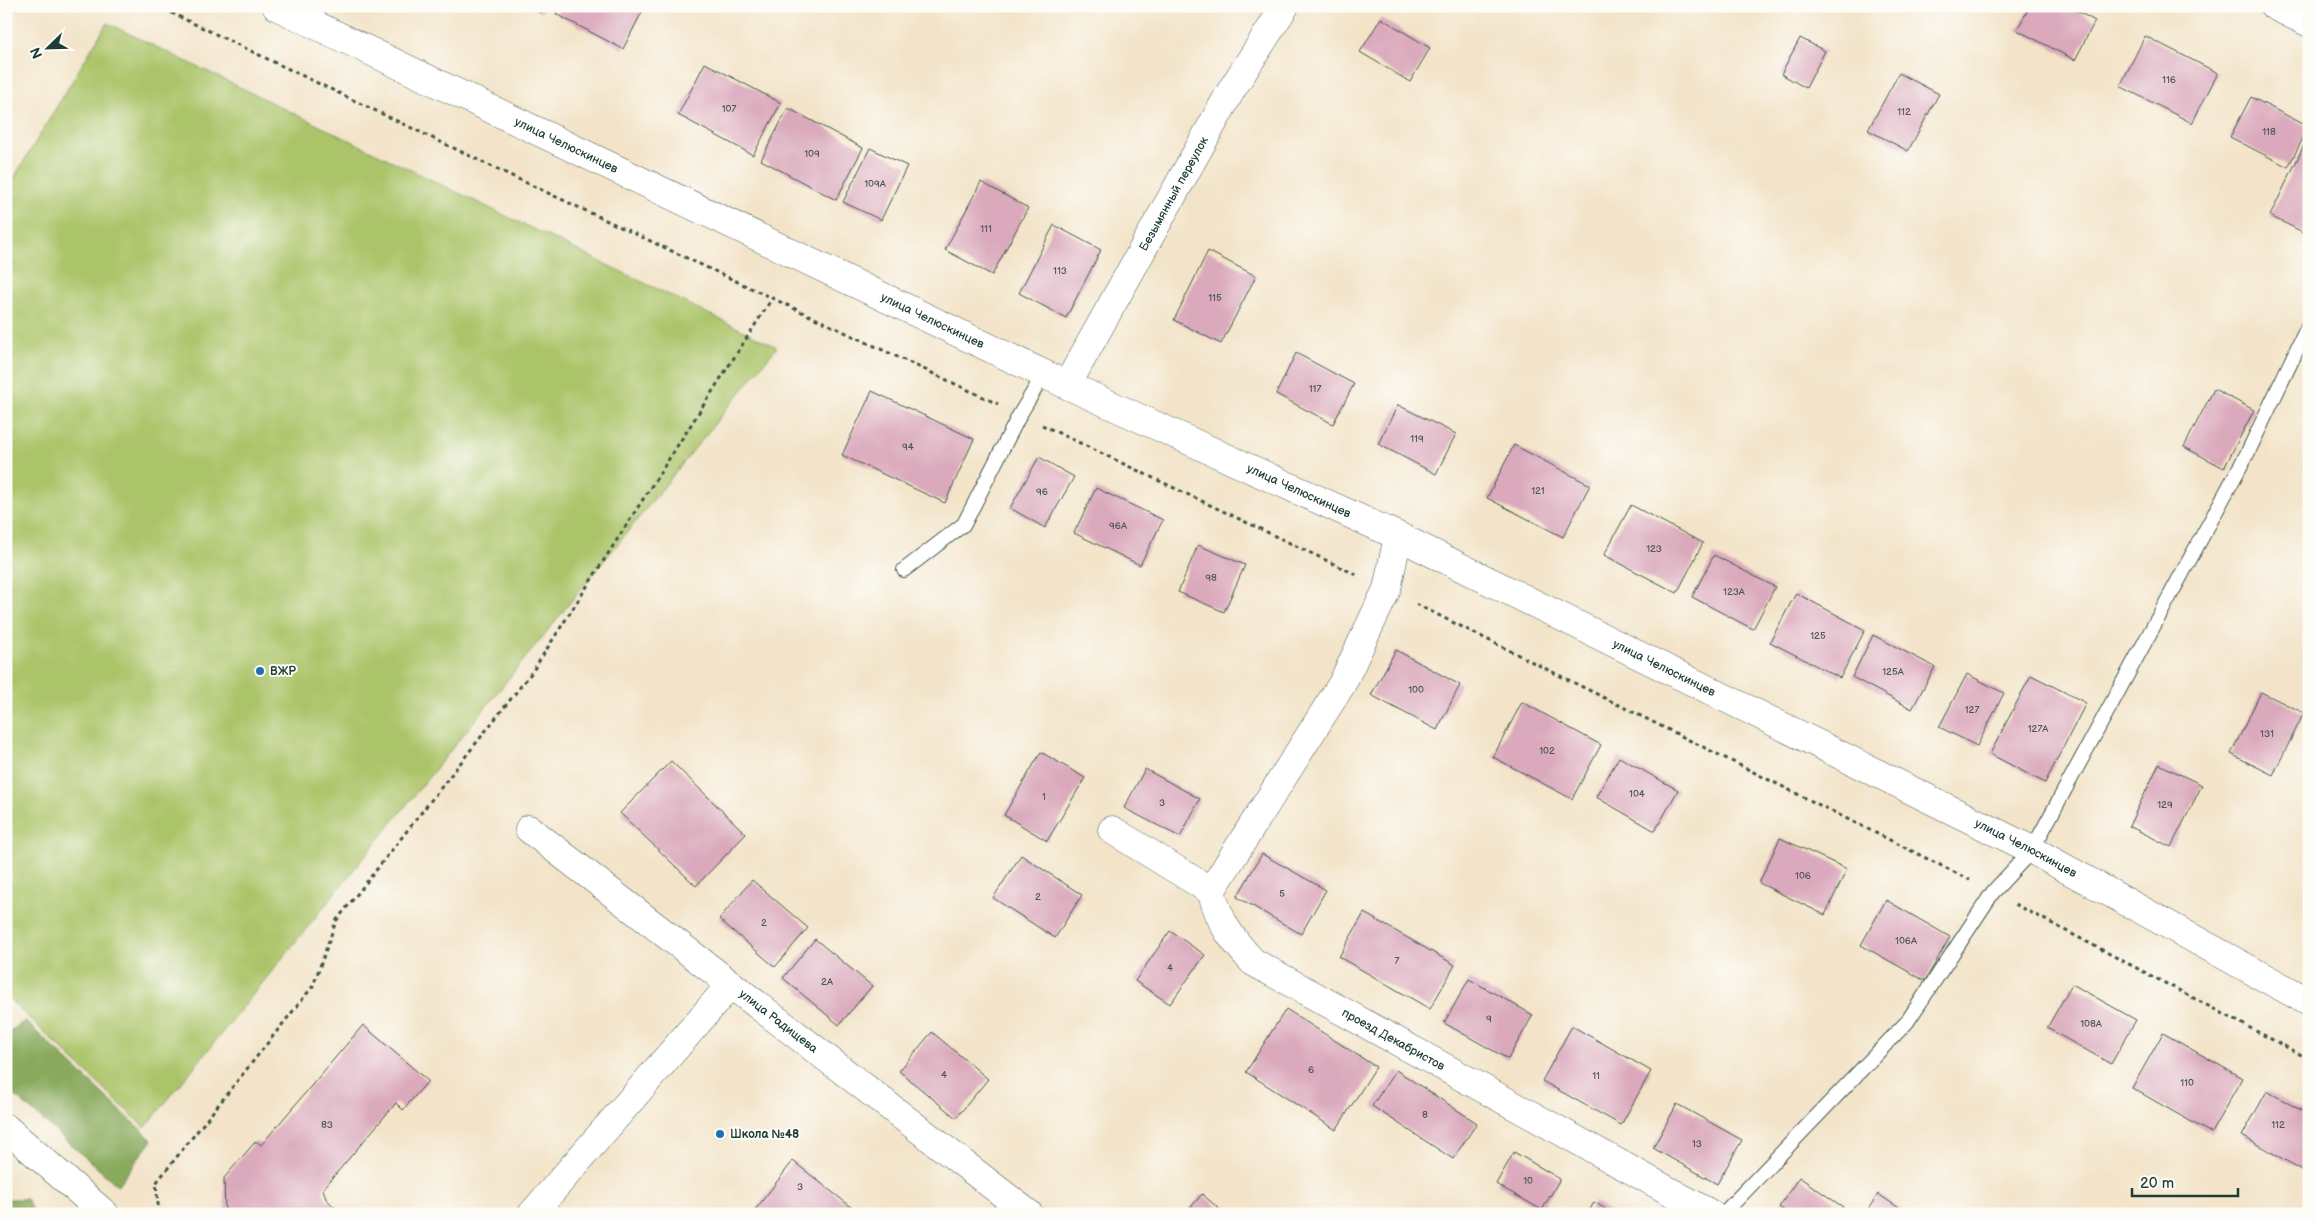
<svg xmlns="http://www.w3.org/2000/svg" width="2315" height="1220" font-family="'Balsamiq Sans',sans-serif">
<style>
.green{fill:#acc469;stroke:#66804e}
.forest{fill:#89aa5d;stroke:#547448}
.building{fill:#daa9bc}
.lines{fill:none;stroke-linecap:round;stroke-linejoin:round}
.service-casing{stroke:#3f564a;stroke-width:16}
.minor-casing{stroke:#3f564a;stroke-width:29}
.tertiary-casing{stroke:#3f564a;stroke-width:29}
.path{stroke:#3f564a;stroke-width:3;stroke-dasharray:4 4;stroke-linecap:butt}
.service{stroke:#fff;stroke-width:14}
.minor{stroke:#fff;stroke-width:28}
.tertiary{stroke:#fff;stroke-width:28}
.poi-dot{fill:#1f6fb2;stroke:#fdfcf7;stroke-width:2}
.labels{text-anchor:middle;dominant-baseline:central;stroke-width:4;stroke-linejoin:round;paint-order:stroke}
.number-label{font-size:10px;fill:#4e5856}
.street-label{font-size:12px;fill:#1f3d34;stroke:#fdfcf7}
.poi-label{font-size:12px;font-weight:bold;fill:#1f3d34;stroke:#fdfcf7;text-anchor:start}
</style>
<rect width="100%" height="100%" fill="#fdfcf7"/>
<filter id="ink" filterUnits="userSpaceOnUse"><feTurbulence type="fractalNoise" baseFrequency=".02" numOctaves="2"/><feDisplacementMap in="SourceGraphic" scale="10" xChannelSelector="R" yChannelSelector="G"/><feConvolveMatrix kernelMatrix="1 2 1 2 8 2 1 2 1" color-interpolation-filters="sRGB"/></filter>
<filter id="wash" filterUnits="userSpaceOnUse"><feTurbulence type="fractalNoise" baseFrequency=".0096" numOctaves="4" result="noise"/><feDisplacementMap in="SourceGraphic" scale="20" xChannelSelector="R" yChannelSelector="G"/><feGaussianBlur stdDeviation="1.12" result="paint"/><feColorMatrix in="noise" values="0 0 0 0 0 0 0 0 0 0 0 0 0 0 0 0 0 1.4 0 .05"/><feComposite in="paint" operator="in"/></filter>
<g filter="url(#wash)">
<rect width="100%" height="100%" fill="#f3e4c9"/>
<path class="green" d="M107,23l670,324 -632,781 -139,-132v-805z"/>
<g class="forest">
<path d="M25,1021l127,119 -34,46 -112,-98v-54z"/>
<path d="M6,1199h20l9,15h-29z"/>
</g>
<g id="blocks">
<g class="building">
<path d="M529,6h16l-4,7z"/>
<path d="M561,6h84l-22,43 -67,-35z"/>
<path d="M2030,6h38l27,15 -20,39 -58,-30z"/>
<path d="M1381,18l49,30 -20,34 -50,-30z"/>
<path d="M2145,36l73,37 -26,50 -72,-37z"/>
<path d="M1800,38l25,13 -19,37 -25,-14z"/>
<path d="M705,63l76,40 -28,52 -75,-40z"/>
<path d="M1899,73l40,21 -31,57 -40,-21z"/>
<path d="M2251,97l58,30 -21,40 -58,-30z"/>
<path d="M788,108l75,40 -27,52 -75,-40z"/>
<path d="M2309,135v100l-39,-19z"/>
<path d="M870,148l37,18 -26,54 -38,-18z"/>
<path d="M981,182l47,26 -36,67 -47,-25z"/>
<path d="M1054,225l47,25 -35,68 -47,-25z"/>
<path d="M1208,251l48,25 -35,68 -47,-24z"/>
<path d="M1296,353l58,31 -21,40 -57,-30z"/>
<path d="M2214,389l40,21 -30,58 -40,-21z"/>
<path d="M872,391l102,48 -29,64 -103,-48z"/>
<path d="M1398,405l58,29 -20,40 -58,-30z"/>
<path d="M1514,445l76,40 -27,52 -76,-39z"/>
<path d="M1039,457l35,20 -29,51 -35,-20z"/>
<path d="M1096,488l67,32 -23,45 -66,-32z"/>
<path d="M1631,505l72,38 -26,50 -73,-38z"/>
<path d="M1198,545l47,20 -21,47 -46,-20z"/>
<path d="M1714,555l61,32 -22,42 -61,-32z"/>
<path d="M1796,593l69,37 -25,48 -70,-36z"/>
<path d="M1873,635l62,32 -23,42 -60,-32z"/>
<path d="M1396,650l64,35 -23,45 -66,-35z"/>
<path d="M1967,674l37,19 -27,53 -38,-19z"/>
<path d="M2031,675l55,28 -41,80 -55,-29z"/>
<path d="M2261,692l43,21 -31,62 -42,-21z"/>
<path d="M1522,702l79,43 -29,54 -79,-42z"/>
<path d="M1041,752l44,26 -38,63 -43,-26z"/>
<path d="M1619,757l59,33 -23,41 -59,-34z"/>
<path d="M671,761l75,73 -50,52 -76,-73z"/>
<path d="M2159,764l43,21 -31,62 -42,-21z"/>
<path d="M1145,769l55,30 -20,38 -56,-29z"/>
<path d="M1780,838l67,31 -22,46 -66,-32z"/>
<path d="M1262,854l64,36 -25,44 -64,-37z"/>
<path d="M1021,855l61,40 -27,43 -62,-40z"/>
<path d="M752,880l56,48 -33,39 -56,-48z"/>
<path d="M1886,900l64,37 -25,44 -64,-36z"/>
<path d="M1364,913l91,52 -25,44 -91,-52z"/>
<path d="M1170,931l35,24 -35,49 -35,-23z"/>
<path d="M815,939l57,47 -33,39 -56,-47z"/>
<path d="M1469,979l64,36 -25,44 -64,-36z"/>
<path d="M2072,984l64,36 -25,44 -64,-36z"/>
<path d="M1286,1009l90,58 -40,63 -90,-58z"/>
<path d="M363,1025l65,56 -25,29 -7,-7 -73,86 3,10 16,15h-117l-1,-36 32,-37 5,4z"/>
<path d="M1572,1026l79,45 -30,54 -79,-44z"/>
<path d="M932,1032l56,47 -32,39 -57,-47z"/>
<path d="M2163,1033l79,45 -31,55 -79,-45z"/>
<path d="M1396,1070l81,53 -24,36 -81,-53z"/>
<path d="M2267,1091l42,24v52l-3,5 -64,-36z"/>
<path d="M1677,1104l65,36 -25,44 -64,-36z"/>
<path d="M1514,1152l46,27 -18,31 -46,-26z"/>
<path d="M793,1161l67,53h-108z"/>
<path d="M1799,1177l44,30 -4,7h-50l-10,-7z"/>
<path d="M1202,1194l23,20h-40z"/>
<path d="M1878,1194l30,20h-43z"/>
<path d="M1594,1202l20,12h-26z"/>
</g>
</g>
</g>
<g filter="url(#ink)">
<use href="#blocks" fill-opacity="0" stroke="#3f564a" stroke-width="1"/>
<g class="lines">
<defs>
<g id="service">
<path d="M904,570l60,-46 56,-110 24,-40"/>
<path d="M1723,1214l184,-192 86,-130 39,-42 216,-398 61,-128"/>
</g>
<g id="minor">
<path d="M2274,6l35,17"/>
<path id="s1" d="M1067,385l165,-296 53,-83"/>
<path id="s2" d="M529,829l500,385"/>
<path id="s3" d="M1112,830l99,61c10,34 19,46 42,71l458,252"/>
<path d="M1211,891l131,-207 45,-95 11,-53"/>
<path d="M532,1214l199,-230"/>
</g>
<g id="tertiary">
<path id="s4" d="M276,6l791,379 331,151 634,314 277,152"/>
<path d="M6,1128l99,86"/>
</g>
</defs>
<use href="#service" class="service-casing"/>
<use href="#minor" class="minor-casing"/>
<use href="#tertiary" class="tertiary-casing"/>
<g class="path">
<path d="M157,6l359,172 482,226"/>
<path d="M1042,425l315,150"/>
<path d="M1416,604l554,276"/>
<path d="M2015,904l294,155"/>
<path d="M159,1214l-3,-31 157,-197 23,-65 196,-249 241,-375"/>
</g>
<use href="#service" class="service"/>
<use href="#minor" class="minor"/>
<use href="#tertiary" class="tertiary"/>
</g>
</g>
<g class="poi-dot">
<circle cx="260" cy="671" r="5"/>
<circle cx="720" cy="1134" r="5"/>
</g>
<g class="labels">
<g class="number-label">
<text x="2169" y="80">116</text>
<text x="729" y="109">107</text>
<text x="1904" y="112">112</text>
<text x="2269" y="132">118</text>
<text x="812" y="154">109</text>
<text x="875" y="184">109А</text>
<text x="986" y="229">111</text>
<text x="1060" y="271">113</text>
<text x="1215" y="298">115</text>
<text x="1315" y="389">117</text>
<text x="1417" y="439">119</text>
<text x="908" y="447">94</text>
<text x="1538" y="491">121</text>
<text x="1042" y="492">96</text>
<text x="1118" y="526">96А</text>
<text x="1654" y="549">123</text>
<text x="1211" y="578">98</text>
<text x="1734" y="592">123А</text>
<text x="1818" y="636">125</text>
<text x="1893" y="672">125А</text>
<text x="1416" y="690">100</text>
<text x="1972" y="710">127</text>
<text x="2038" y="729">127А</text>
<text x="2267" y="734">131</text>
<text x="1547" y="751">102</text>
<text x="1637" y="794">104</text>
<text x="1044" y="797">1</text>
<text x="1162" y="803">3</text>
<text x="2165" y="805">129</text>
<text x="1803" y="876">106</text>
<text x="1282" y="894">5</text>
<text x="1038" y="897">2</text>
<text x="764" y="923">2</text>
<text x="1906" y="941">106А</text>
<text x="1397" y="961">7</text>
<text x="1170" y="968">4</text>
<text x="827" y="982">2А</text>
<text x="1489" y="1019">9</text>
<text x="2091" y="1024">108А</text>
<text x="1311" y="1070">6</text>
<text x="944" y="1075">4</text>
<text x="1596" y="1076">11</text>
<text x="2187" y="1083">110</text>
<text x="1425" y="1115">8</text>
<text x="327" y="1125">83</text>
<text x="2278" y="1125">112</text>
<text x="1697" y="1144">13</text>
<text x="1528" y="1181">10</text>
<text x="800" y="1187">3</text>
</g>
<g class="street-label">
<text stroke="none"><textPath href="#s4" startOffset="322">улица Челюскинцев</textPath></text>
<text stroke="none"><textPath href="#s1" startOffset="219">Безымянный переулок</textPath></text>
<text stroke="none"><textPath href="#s4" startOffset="728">улица Челюскинцев</textPath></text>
<text stroke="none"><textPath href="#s4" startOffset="1132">улица Челюскинцев</textPath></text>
<text stroke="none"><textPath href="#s4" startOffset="1538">улица Челюскинцев</textPath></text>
<text stroke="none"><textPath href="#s4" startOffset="1942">улица Челюскинцев</textPath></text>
<text stroke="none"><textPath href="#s2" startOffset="315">улица Радищева</textPath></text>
<text stroke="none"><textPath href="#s3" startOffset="360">проезд Декабристов</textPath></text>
</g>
<g class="poi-label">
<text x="270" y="671">ВЖР</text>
<text x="730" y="1134">Школа №48</text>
</g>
</g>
<rect width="2315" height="1220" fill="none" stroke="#fdfcf7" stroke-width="25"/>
<g transform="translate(48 48) rotate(247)" stroke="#fdfcf7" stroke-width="4" paint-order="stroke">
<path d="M0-4L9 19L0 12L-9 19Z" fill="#1f3d34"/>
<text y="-8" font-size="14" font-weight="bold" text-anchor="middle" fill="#1f3d34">N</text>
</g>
<path d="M2132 1188v8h106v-8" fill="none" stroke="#1f3d34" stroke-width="2.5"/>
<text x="2140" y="1188" font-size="15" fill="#1f3d34" stroke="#fdfcf7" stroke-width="4" paint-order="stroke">20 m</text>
</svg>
